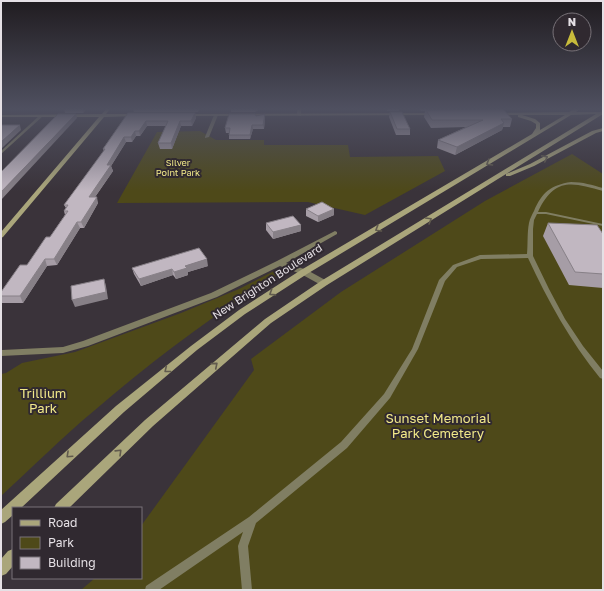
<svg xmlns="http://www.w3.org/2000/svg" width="604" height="591" font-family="'Golos Text',sans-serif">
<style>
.green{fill:#4e4919}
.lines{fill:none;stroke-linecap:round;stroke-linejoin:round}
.lane{fill:#807e63;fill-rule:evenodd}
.street{fill:#807e63;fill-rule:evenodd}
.secondary{fill:#aaa67b;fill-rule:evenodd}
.wall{fill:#a69da6}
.shaded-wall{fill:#878087}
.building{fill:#c1b7c1;stroke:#878087}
.oneway{stroke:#615b4e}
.labels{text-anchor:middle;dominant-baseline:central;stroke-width:4;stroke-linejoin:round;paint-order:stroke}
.far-park-label{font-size:9px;fill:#f1e889;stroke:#302930}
.street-label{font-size:11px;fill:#e5e0e5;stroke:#302930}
.near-park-label{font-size:13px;fill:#f1e889;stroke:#302930}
</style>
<rect width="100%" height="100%" fill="#3a333a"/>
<g class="green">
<path d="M200,131l16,9h48v5h84l2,12 88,-1 7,15 -80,44 -57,-13 -191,1 40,-71z"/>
<path d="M572,154l31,20v416h-522l14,-12h46v-52l113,-156 -3,-11 90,-67 144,-91z"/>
<path d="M274,271h6v3c-66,40 -127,86 -185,136 -33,27 -63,58 -94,86v-122l5,-1 16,-10 53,-11 106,-39 58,-24z"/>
</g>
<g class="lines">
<g class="lane">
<path d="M40,115l3,1 -42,38v-3z"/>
<path d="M571,182c12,0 21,3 32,6v3c-31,-9 -49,-14 -65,21h8l57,12v2l-57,-12h-9l-3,6 -1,9v27l16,33 16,30 18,27 20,25v8l-3,-1c-30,-37 -52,-77 -72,-120l-47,1 -24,8 -12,14 -27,68 -28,49 -43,50 -91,75 -8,23 4,44h-10l-4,-44 5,-14 -84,58h-14l1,-4 103,-69 92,-75 43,-48 28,-45 27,-69 14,-15 27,-10 47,-1c1,-10 0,-21 2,-31 1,-5 3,-8 5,-12 8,-19 17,-26 37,-29z"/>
</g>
<g class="street">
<path d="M297,108h4v8l-4,-1z"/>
<path d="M216,114l2,1 -9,22 -4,1v-1l9,-22z"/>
<path d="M335,231l2,1v2l-51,29 21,7 20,11 1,2 -1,2h-6l-20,-11 -21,-8 -63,31 -129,49 -25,7 -62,3 1,-6 61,-3 20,-6 128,-48 66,-32z"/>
</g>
<g class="secondary">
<path d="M107,108h4l-5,6h30l2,1 -2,1 -32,1 -101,120 -2,1v-6l98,-115h-98v-2l101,-1z"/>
<path d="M576,108h5l-5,4h24l3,-1v3l-97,60 24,-10 62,-33 11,-3v3l-7,2 -62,33 -24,10h-4v-2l-179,111 -56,38 -118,103 -84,82h-15l2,-4 89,-84 120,-101 56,-38 275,-167 -25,1 -264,159 -62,40 -48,36 -73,62 -103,96h-8v7l-8,7 -4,2v-14l115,-104 75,-60 48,-36 62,-40 231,-136 4,-6v-4l-5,-3 -13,-4v-2h-22v-2l73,-1zM522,115h43l-25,15v-7l-5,-4z"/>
<path d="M434,113h2v2l-250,1 -2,-1 2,-1z"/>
<path d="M13,549v17l-7,8 -5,2v-17l7,-8z"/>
</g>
</g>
<g class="wall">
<path d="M87,108l-4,5h-18l-1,-4z"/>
<path d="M200,108l-2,4h-64l-1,-3z"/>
<path d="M231,108h30l-6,4h-24z"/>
<path d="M386,108h13v3h-12z"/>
<path d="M419,108h85l-3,1 11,10 -2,8h-7l-1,3 -47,25 -18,-7 1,-8 28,-13 -35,1 -7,-11 1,-6h-4z"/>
<path d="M390,112l20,17v6h-14l-7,-18z"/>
<path d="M128,113h67l1,5 -4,8h-11l-9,23h-12l-2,-6 8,-17h-19l-7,10h-4l-4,6h-6l-15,24 2,5 -18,26 3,6 -14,25h-4l-23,37 -10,1 -24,37h-22v-11l26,-27 23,-28 15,-22 -1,-4 2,-3 -2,-3 40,-54 -1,-2z"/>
<path d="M265,114v4l-1,11h-11l-3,10h-21v-6h-3l-1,-5 31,-12z"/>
<path d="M306,209h28v6l-16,7 -12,-6z"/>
<path d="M266,223l35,8 -28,8 -7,-9z"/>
<path d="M548,223l55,11v54l-34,-3 -26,-49z"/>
<path d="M208,266l-20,6v3l-12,4 -3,-4 -32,11 -7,-12 -2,-6z"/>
</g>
<g class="shaded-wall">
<path d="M82,108h5l-4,5z"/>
<path d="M255,108h6l-6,4z"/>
<path d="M195,113l1,5 -4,8 -1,-5z"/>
<path d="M76,114l1,4 -76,82v-8z"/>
<path d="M265,114v4l-1,11 -1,-4z"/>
<path d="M146,121l1,5 -7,10 -1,-5z"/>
<path d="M180,121l1,5 -9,23 -1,-6z"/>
<path d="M504,123l-2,7 -47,25 2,-8z"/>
<path d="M20,125l1,5 -20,19v-7z"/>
<path d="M252,125l1,4 -3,10v-4z"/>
<path d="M135,131l1,5 -4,6 -1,-5z"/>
<path d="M124,137l2,5 -15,24 2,5 -22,32 -2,-6 18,-32z"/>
<path d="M97,197l1,6 -14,25 -3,-6z"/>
<path d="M334,209v6l-16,7v-6z"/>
<path d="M77,222l3,6 -23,37 -3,-6z"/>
<path d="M301,225v6l-28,8v-7z"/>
<path d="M45,259l2,7 -24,37 -3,-7z"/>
<path d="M207,259l1,7 -20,6v3l-12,4 -2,-7 11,-6z"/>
<path d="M172,269l1,6 -32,11 -2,-7z"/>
<path d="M104,279l2,7 2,13 -33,8 -3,-7z"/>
</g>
<g class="building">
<path d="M64,108h18l-18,1z"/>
<path d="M133,108h65l-65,1z"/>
<path d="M503,109l9,10h-11l3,4 -47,24 -19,-7 45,-20h-51l-6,-10z"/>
<path d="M390,112h12l8,17h-13z"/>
<path d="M128,113h67l-4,8h-11l-9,22h-13l10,-22h-22l-7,10h-4l-4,6h-7l-17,28h4l-22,32h8l-16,25h-4l-23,37h-9l-25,37h-19v-4l19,-27h7l19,-28h4l18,-26h-4l4,-6h-4l41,-56h-2z"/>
<path d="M58,114h18l-75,78v-20z"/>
<path d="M229,114h26l1,2 9,-2 -2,11h-11l-2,10h-21l1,-7h-5z"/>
<path d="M1,125h19l-19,17z"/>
<path d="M322,202l12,7 -16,7 -12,-7z"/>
<path d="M293,216l8,9 -28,7 -7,-9z"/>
<path d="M548,223l49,2 6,9v40l-28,-2z"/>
<path d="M199,248l8,11 -22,7 2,2 -13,4 -2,-3 -33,10 -7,-11z"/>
<path d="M104,279l2,13 -34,8 -1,-14z"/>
</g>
<defs><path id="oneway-chevron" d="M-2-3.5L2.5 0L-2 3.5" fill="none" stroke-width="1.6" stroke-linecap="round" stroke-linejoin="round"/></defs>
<g class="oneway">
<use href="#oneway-chevron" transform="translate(545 158) rotate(-27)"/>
<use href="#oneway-chevron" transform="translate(489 163) rotate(149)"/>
<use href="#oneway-chevron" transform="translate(429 220) rotate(-31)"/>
<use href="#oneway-chevron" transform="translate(378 229) rotate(149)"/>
<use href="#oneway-chevron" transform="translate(272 293) rotate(147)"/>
<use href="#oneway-chevron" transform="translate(215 365) rotate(-40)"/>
<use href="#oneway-chevron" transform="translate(167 370) rotate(141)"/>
<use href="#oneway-chevron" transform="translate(119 452) rotate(-44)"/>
<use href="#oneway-chevron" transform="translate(69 455) rotate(137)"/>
</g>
<linearGradient id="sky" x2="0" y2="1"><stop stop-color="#201c20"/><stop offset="0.57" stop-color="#4f5060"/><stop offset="1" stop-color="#4f5060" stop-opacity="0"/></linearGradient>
<rect width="604" height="191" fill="url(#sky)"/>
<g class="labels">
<g class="far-park-label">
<text x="178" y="162">Silver<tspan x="178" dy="10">Point Park</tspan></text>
</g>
<g class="street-label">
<text transform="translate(267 281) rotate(-33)">New Brighton Boulevard</text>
</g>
<g class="near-park-label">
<text x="43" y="393">Trillium<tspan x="43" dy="15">Park</tspan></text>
<text x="438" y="418">Sunset Memorial<tspan x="438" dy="15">Park Cemetery</tspan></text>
</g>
</g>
<rect width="604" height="591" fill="none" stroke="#e5e0e5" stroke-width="4"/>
<rect x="12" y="507" width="130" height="72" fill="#302930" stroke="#787278"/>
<rect x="20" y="520" width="20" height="6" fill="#aaa67b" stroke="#787278"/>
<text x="48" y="527" font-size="12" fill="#e5e0e5">Road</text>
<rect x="20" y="537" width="20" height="12" fill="#4e4919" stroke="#787278"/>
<text x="48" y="547" font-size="12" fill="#e5e0e5">Park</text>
<rect x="20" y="557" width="20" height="12" fill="#c1b7c1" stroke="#787278"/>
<text x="48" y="567" font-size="12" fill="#e5e0e5">Building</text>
<g transform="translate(572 32)"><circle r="19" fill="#302930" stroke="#787278"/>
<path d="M0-3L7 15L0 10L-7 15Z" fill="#c8bb3b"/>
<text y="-6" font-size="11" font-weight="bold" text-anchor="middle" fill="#e5e0e5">N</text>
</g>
</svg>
